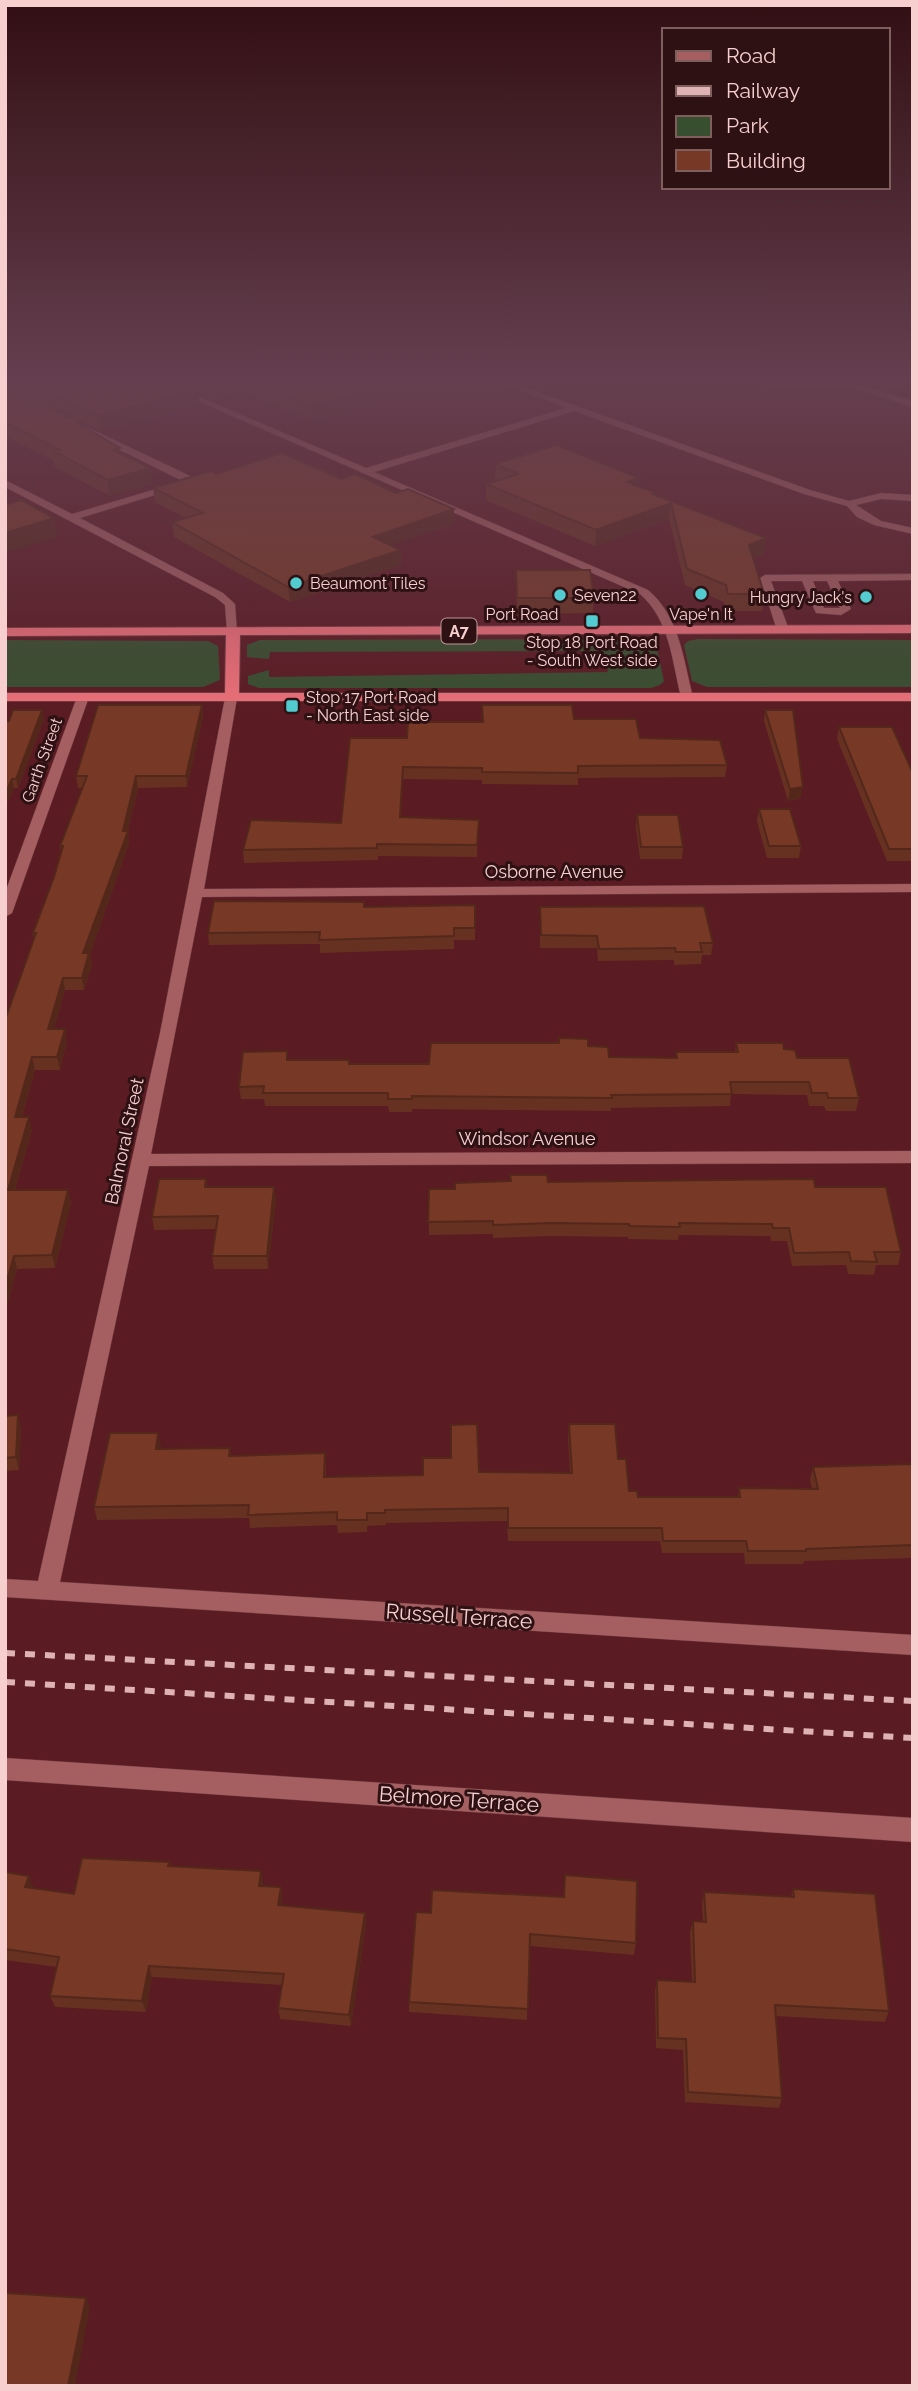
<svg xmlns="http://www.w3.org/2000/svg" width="918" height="2391" font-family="Raleway,sans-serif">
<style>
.green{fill:#374f2f}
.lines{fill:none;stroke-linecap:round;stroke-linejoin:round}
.minor-casing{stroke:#713a41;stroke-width:1}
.highway-casing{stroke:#713a41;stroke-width:2}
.minor{fill:#a55f61;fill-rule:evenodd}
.highway{fill:#ee7079;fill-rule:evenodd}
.rail{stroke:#dfb3b4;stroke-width:6;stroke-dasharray:10 10;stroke-linecap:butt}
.wall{fill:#663121;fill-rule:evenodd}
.shaded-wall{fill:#53281b}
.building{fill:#773926;stroke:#53281b;stroke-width:2}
.poi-dot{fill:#52ccd0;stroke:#2e1213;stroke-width:2.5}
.labels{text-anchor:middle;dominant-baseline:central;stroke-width:6;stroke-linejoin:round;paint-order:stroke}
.far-poi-label{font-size:16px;fill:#f8cfcf;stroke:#2e1213;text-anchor:start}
.far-street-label{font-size:16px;fill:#f8cfcf;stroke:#2e1213}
.shield{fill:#2e1213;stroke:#bb9697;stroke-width:2}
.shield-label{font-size:16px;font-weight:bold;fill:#f8cfcf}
.street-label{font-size:18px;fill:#f8cfcf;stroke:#2e1213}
.near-street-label{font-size:21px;fill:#f8cfcf;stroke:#2e1213}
</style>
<rect width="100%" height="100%" fill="#5a1b22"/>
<g class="green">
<path d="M640,639l16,6 8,36 -4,4 -9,3h-392l-11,-4v-8l21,-6v7l339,-5 -5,-21 -333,1 -1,7 -22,-2v-12l13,-5z"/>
<path d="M698,639l215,1v47h-206l-15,-6 -8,-36 4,-4z"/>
<path d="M5,640l203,1 10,5 2,34 -17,7h-198z"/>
</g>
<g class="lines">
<defs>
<g id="minor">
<path d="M157,383h10l199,85 200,-60 -64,-25h11l297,107 39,11 32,-8 32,2v6l-32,-2 -25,6 25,16 32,7v6l-39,-9 -17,-8 -10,-11 -43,-12 -230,-83 -200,61 274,118c32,27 35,69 45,107l-6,4 -6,-4c-9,-36 -11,-77 -41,-103z"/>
<path d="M840,383h11l62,18v6z"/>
<path d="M79,426h6l105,50 1,8 -111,34 143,75 12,11 2,29 -10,-2 -2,-26 -10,-8 -210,-110v-7l67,34 111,-33 -104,-51z"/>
<path d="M913,574v6l-75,1 13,28 -10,6 -25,-2 -14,-32h-31l18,49 -6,3 -6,-3 -17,-52 5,-3zM813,581h14l13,27h-16z"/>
<path d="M83,693l6,4 -77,216 -7,4v-24l72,-196z"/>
<path d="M231,694l6,4 -33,191 709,-5v8l-711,5 -51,257 762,-3v12l-764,3 -89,416 853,53v20l-908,-58v-18l33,2 122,-548 65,-335z"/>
<path d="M5,1758l908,60v24l-908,-62z"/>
</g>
<path id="highway" d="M913,625v8l-673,2 -1,58h674v8h-908v-8h220l1,-58 -221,1v-8z"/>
</defs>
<use href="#minor" class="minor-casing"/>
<use href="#highway" class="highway-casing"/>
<use href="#minor" class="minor"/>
<use href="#highway" class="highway"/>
<g class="rail">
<path d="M5,1653l908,48"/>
<path d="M5,1682l908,56"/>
</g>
</g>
<g class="wall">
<path d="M5,383h356l14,20 -62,18 -69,-29 -30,8 -16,-6 1,10 -98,27 -21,-10 1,5 39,22v5l30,15 2,16 -42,12 -55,-29 -1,-6 -49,-25zM15,391l3,1 47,22z"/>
<path d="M496,464l143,14 -1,8 18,7 -1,2 109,59 -11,5 11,35 -2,17h-36l-2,-9 -39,-17 -16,-66 -74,27 -109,-46v-16l11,-3 -2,-1z"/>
<path d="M216,474l125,5 113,45 -63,21 10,20 -111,37 -116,-65 -2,-15 14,-4 -31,-16 -2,-14z"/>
<path d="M516,570l78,28 -1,15 -76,1z"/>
<path d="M202,705l1,12 -16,70 -49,1 -10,43 1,12 -39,112 2,11 -8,24h-19l-11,39 13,12 -7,29h-25l-13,47 10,13 -17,60h53l3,13 -16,65 -38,1 -12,44 29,-374 -1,-6 21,-56 7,-25 -1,-6 22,-58h-4l-2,-12z"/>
<path d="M482,705l92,14 66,19 87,27 -2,12 -147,1v7l-96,-1v-4l-79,-1 -2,38 77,15 -1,25 -99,-1v4l-134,3 -1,-13 98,-27 66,-85 75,-16z"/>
<path d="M765,710l36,88 -13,3 -24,-80z"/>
<path d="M44,719l-26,69h-4l-9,20v-87z"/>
<path d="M839,727l74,46v88h-26l-50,-122z"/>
<path d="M759,809l42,37 -2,12h-32l-10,-37z"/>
<path d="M637,815l46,32 -1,12h-42l-4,-32z"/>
<path d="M475,905v35h-21v9l-134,4v-9l-111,1 -1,-12 157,-26z"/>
<path d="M540,907l173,36 -2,12h-9l-1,9 -27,1v-5l-76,1 -1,-13h-57z"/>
<path d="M736,1043l48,6 75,49 -3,13h-30l-2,-5h-15l-2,-11 -76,-1 -1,12 -119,2v3l-199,-2v3h-23l-1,-6h-123l-1,-7h-23l-2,-12 49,-27 61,4h80l159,-18 21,11 67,1v-6h59z"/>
<path d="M510,1175l38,7 267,5 86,65 -3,13h-22l-2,10 -26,-1 -2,-9 -54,1 -5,-25h-16l-1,-5 -91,-1 -1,5 -50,-1v-2l-78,-1 -57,2v-4l-64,1v-46h26l55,-8z"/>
<path d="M206,1179l1,8h67l2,13 -8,69h-54l-2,-13 4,-27 -62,1 -2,-13z"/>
<path d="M18,1415l3,13 -2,42 -14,1v-55z"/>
<path d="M569,1424l49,35 11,32 9,6h100l1,-9 73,1 -2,-9 3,-13 98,-3 2,-6v100l-109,3 -1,3h-58l-1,-11h-82l-2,-12h-152l-1,-20 -121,2v2l-19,1v6l-29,1 -1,-8 -87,3 -1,-10 -152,2 -3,-13 67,-61 -1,3 70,-1 1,8 94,-3 1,24 97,-2 56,-3 91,1 -2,-36z"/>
<path d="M169,1862l1,4 91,5 2,11v4l18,1 1,12 -1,7 84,7 1,12 -15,101 -71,-7 -2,-11 4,-23 -130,-8 -6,35 -91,-5 -5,-11 7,-29 -52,-7v-88l28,16 41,6z"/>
<path d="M565,1875l71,68 -2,12 -105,-9 -2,74 -118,-8v-10l22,-89 132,-16z"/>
<path d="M793,1889l96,122 -4,11 -109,-6 6,82 -3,10 -94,-6 -2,-52 -27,-2 -1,-57 2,-11 35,2 -2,-50 3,-11h10l-1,-17 2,-12 87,5z"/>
</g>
<g class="shaded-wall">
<path d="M224,383h20v9l-30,8 -1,-14z"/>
<path d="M374,388l1,15 -62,18 -1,-15z"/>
<path d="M198,390l1,14 -98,27 -2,-15z"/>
<path d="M150,468l2,16 -42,12 -2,-16z"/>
<path d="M639,478l-1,15 -11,-11z"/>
<path d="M671,503l-2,16 -74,27 1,-16z"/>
<path d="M454,509v15l-80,27 -1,-14z"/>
<path d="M54,518l3,19 -52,16v-20z"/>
<path d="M766,538l-2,16 -17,7 2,-16z"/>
<path d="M401,550v15l-111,37 -2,-15z"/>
<path d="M202,705l1,12 -16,70 -1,-11z"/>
<path d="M42,710l2,9 -26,69 -2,-9z"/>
<path d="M403,767v12l-3,50v-12z"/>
<path d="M136,776l2,12 -10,43 1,12 -39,112 2,11 -8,24 -2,-12 1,-25 40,-122z"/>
<path d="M12,779l2,9 -9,20v-14z"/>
<path d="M803,787l-2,11 -13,3 2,-12z"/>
<path d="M63,978l2,12 -14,51 -3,-12z"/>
<path d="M65,1029l2,12 -7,29 -3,-13z"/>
<path d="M32,1057l3,13 -17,60 -3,-13z"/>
<path d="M29,1117l3,13 -21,73 -3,-13z"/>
<path d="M274,1187l2,13 -8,69 -1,-13z"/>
<path d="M68,1190l3,13 -16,65 -3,-13z"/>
<path d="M14,1256l3,13 -12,44v-26z"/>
<path d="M18,1415l3,13 -2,42 -3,-13z"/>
<path d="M158,1433l3,13 -3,15 -2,-12z"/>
<path d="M261,1871l2,11 -2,16 -2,-12z"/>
<path d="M29,1876l4,11 -3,12 -5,-12z"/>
<path d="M281,1887l1,12 -2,18 -2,-12z"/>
<path d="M365,1913l1,12 -15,101 -2,-11z"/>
<path d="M149,1966l3,11 -6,35 -4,-11z"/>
<path d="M86,2298l4,9 -15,79h-7z"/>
</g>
<g class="building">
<path d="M28,383h154l16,7 -99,26z"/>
<path d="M206,383h18l-11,3z"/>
<path d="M255,383h106l13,5 -62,18z"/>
<path d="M5,386l75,35 -4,1 44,26 -6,2 36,18 -42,12 -55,-29 7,-1 -55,-28z"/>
<path d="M556,445l83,33 -12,4 29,11 -3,1 113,44 -17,7 15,49h-36l-2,-9 -39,-16 -16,-66 -75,27 -110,-46 32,-10 -22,-10z"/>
<path d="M282,453l59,26 14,-5 41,19 12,-4 46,20 -81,28 28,13 -113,37 -116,-65 31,-9 -50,-25 58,-17 5,3z"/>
<path d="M21,500l33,18 -49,15v-28z"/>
<path d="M516,570h74l4,28h-77z"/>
<path d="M98,705h104l-16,71h-50l-13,55h5l-45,122h6l-7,25h-19l-15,51h17l-8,28h-25l-17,60h14l-21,73h60l-16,65 -38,1 -9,31v-267l31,-87h-3l21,-56 9,-31h-3l27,-70h-11z"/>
<path d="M482,705h90l2,14h62l4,19 80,2 7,25 -149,1v7l-96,-1v-4l-79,-1 -3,50 79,3 -2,25 -100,-1v4l-134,2 8,-30 90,3 9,-85h57l1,-16h75z"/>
<path d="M13,710h29l-26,69h-4l-7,15v-73h4z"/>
<path d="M765,710h28l10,77 -13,2z"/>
<path d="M839,727h53l21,46v76h-24z"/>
<path d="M759,809h31l11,37h-32z"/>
<path d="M637,815h41l5,32h-42z"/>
<path d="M214,901l150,1v5l111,-2v23h-21v8l-135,4 1,-8 -112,1z"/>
<path d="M704,906l9,37h-13l2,9h-26l-1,-4 -76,1 -2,-13 -56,-1 -1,-28z"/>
<path d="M559,1038l29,1v7l20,1 1,10 68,1 -1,-6h62l-2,-9h47l1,6 11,1 2,8h52l10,40h-31l-1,-5h-15l-3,-11h-79l2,12 -121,1 1,3 -200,-2v3h-24v-6h-125l1,-7 -25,1 4,-35 44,-1v9h62v4h80l2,-21h128z"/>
<path d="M510,1175h37l1,7 266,-3 1,8h71l15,65h-27l3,10 -26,-1 -2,-9 -55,1 -5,-25h-16l-1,-4 -93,-1 1,4 -50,-1 -1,-2 -78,-1 -58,2v-4l-65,1 1,-33h26v-6l56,-2z"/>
<path d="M159,1179h47l-1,8h69l-7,69h-55l6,-40 -66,1z"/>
<path d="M18,1415l-2,42 -11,1v-42z"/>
<path d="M477,1424l2,48 93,1 -3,-49h46l3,35h8l3,32h8l1,6h102l-1,-9 79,1 -5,-22 100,-3v81l-107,4v2h-58l-2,-10h-83l-1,-13h-154v-20l-123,2v3h-18v7h-30v-8l-89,3 1,-10 -155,2 16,-74h48l-2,16 74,-1 -1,8 96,-3 -1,24 99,-2v-17h28v-33z"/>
<path d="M82,1858l87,4 -1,4 93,5 -2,15 22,1 -3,18 87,8 -16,102 -71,-7 6,-34 -135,-8 -7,35 -92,-5 9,-39 -54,-8v-77l24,4 -4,11 49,7z"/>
<path d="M565,1875l72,6 -1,62 -106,-9 -2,75 -119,-7 7,-90 15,1 1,-23 132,7z"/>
<path d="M793,1889l82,5 14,117 -114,-6 7,93 -94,-6 -2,-53 -28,-1 -1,-58 38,2 -2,-61 13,1 -2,-30 90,5z"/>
<path d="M5,2293l81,5 -18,88h-63z"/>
</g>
<linearGradient id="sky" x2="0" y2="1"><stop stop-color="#320f13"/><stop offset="0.53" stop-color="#653f4f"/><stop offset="1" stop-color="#653f4f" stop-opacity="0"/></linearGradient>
<rect width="918" height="717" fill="url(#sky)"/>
<g class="poi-dot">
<circle cx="296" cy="583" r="7"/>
<circle cx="701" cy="594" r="7"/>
<circle cx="560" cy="595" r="7"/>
<circle cx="866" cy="597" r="7"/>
<rect x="585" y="614" width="14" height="14" rx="3.5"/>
<rect x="285" y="699" width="14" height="14" rx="3.5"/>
</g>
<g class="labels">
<g class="far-poi-label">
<text x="310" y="583">Beaumont Tiles</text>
<text x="574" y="595">Seven22</text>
<text x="852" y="597" text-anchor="end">Hungry Jack's</text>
<text x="701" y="614" text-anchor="middle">Vape'n It</text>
<text x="592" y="642" text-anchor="middle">Stop 18 Port Road<tspan x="592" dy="18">- South West side</tspan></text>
<text x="306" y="697">Stop 17 Port Road<tspan x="306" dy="18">- North East side</tspan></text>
</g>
<g class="far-street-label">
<text x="522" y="614">Port Road</text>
<text transform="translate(42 760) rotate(-70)">Garth Street</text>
</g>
<rect class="shield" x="441.5" y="618.5" width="35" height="25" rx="5"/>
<g class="shield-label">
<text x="459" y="631">A7</text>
</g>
<g class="street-label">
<text x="554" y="871">Osborne Avenue</text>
<text x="527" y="1138">Windsor Avenue</text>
<text transform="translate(124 1141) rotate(-78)">Balmoral Street</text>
</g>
<g class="near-street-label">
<text transform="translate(459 1616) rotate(4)">Russell Terrace</text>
<text transform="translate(459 1799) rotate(4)">Belmore Terrace</text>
</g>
</g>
<rect width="918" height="2391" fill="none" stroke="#f8cfcf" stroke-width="14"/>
<rect x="662" y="28" width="228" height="161" fill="#2e1213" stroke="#7f5e5e" stroke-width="2"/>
<rect x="676" y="51" width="35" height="10" fill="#a55f61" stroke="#7f5e5e" stroke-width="2"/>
<text x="726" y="63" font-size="21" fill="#f8cfcf">Road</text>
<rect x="676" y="86" width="35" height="10" fill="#dfb3b4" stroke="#7f5e5e" stroke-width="2"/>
<text x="726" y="98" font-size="21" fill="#f8cfcf">Railway</text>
<rect x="676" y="116" width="35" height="21" fill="#374f2f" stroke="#7f5e5e" stroke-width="2"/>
<text x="726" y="133" font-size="21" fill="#f8cfcf">Park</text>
<rect x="676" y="150" width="35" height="21" fill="#773926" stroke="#7f5e5e" stroke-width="2"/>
<text x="726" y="168" font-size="21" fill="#f8cfcf">Building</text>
</svg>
